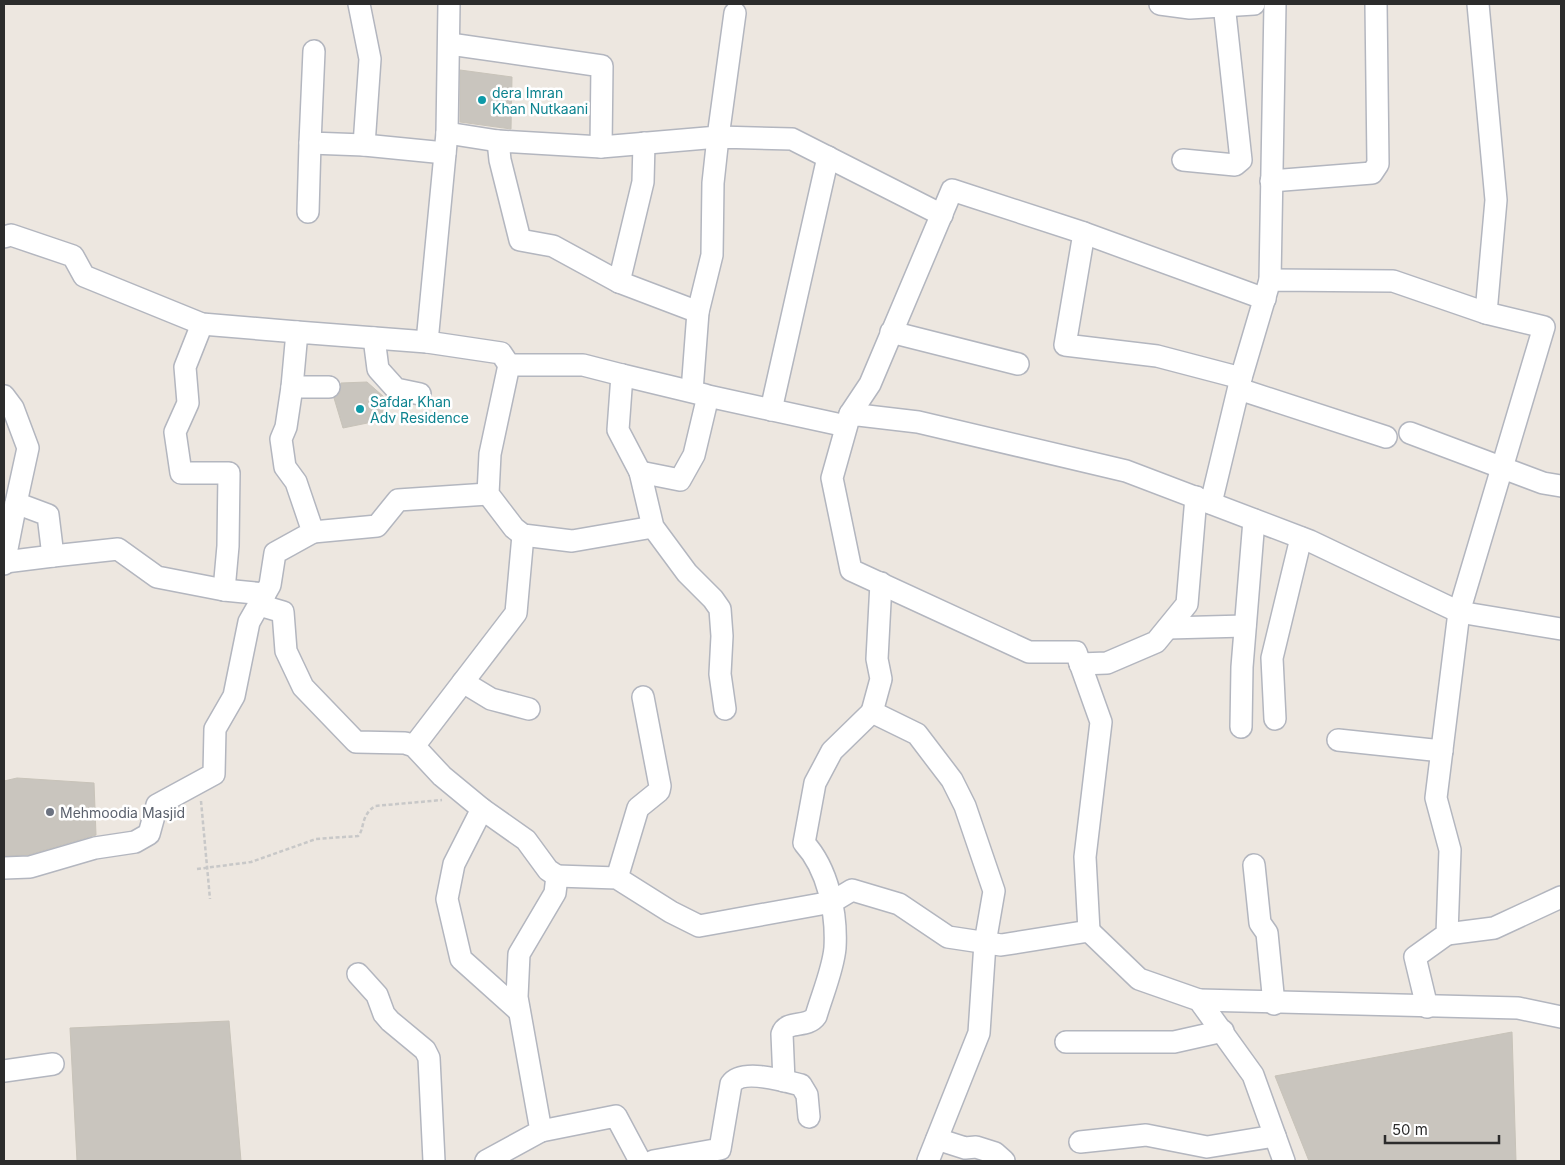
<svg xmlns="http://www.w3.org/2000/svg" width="1565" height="1165" font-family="Inter,sans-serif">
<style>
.building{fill:#c9c5be;stroke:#c8c3b9}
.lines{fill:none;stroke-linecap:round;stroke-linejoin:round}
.minor-casing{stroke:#b3b6bf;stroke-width:24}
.path{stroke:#c8c8c8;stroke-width:2.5;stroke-dasharray:4 2.5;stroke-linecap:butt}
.minor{stroke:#fff;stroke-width:21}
.culture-dot{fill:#0f9aa8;stroke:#fff;stroke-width:2}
.worship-dot{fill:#6b7280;stroke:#fff;stroke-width:2}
.labels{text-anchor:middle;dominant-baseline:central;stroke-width:5;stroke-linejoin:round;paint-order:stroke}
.culture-label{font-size:14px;fill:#0d838f;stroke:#fff;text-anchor:start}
.worship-label{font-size:14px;fill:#5b616d;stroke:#fff;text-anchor:start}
</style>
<rect width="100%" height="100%" fill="#ede7e0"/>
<g class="building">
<path d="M460,70l52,7 -1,52 -51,-7z"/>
<path d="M367,382l17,15 -2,23 -39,8 -9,-30 6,-5 1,-10z"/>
<path d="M17,778l77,5 2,52 -68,20 -24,1v-75z"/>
<path d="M229,1021l12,140h-164l-7,-133z"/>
<path d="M1512,1032l4,129h-207l-34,-85z"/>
</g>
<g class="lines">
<defs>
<g id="minor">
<path d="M359,4l11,55 -6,86"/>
<path d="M1160,4l30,4 64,-4"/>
<path d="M1478,4l18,196 -10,113"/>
<path d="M450,44l152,22 -1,81"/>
<path d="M314,51l-4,92 54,2 81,8"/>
<path d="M447,133l51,8"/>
<path d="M1183,160l52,5 6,-5 -17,-156"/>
<path d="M1271,181l101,-8 6,-9 -2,-160"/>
<path d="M308,212l2,-69"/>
<path d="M1084,233l-19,112 92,11 84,22"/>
<path d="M4,237l7,-2 62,21 11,20 118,48 95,8"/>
<path d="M1270,280l5,-276"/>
<path d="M619,282l24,-100 1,-39"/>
<path d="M698,312l-79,-30 -66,-36 -33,-6 -20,-80 -2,-19 103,6 117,-10 17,-124"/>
<path d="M202,324l-17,43 3,36 -13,29 6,41h48l-1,73 -4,44"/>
<path d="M891,332l127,32"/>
<path d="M374,338l4,31 18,20 24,5"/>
<path d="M427,342l20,-209 2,-129"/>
<path d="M622,375l-39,-10h-74l-19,89 -2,40 26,34 9,7 49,6 81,-14"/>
<path d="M292,387l5,-55 130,10 74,11 8,12"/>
<path d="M1239,389l147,48"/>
<path d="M692,391l6,-79 14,-57 1,-72 5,-46 74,2 150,76"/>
<path d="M4,396l9,12 15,40 -12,55 32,12 5,41 65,-7 39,28 67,13 41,4"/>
<path d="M771,410l57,-253"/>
<path d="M850,414l20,-30 82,-194 132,43 181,66"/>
<path d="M1410,433l133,50 18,3"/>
<path d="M640,472l-22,-42 4,-55 83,20"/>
<path d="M1211,503l30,-125 29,-98 123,1 93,32 58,14 -85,285 -23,186 14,52 -3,84 -32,23 12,50"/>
<path d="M313,532l64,-6 21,-26 90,-6"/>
<path d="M5,562l48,-6"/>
<path d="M4,564l12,-61"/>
<path d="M259,605l24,7 3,39 17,36 53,55 49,1 9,3 28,30 40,33 44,31 22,30 9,6 -2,17 -36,61 -2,43 24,134 -55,30"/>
<path d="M1168,628l77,-2"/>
<path d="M1080,664l27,-1 49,-21 31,-38 9,-107"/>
<path d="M463,682l28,17 38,10"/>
<path d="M725,709l-5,-35 2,-38 -2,-27 -7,-10 -26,-26 -34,-46 -13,-55 40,8 14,-25 14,-59 138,30"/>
<path d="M872,712l9,-33 -4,-20 4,-76"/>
<path d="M1275,719l-3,-61 29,-120"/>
<path d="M1241,727l1,-60 12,-147"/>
<path d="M1338,740l104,11"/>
<path d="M414,746l102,-133 7,-78"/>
<path d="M482,809l-28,55 -7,35 14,60 58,52"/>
<path d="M1254,865l6,58 7,10 7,71"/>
<path d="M4,868l26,-1 65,-19 40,-6 14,-8 8,-29 57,-31 1,-45 19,-33 15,-74 21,-37 5,-32 38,-21 -17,-50 -11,-15 -4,-28 5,-12 6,-40h37"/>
<path d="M557,876l60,2 54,34 28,14 133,-24 20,-12 47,14 49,33 53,8 88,-14 50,48 60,21 54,75 31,86"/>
<path d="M617,878l21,-70 21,-17 1,-5 -17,-89"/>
<path d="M1089,931l-4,-74 16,-135 -25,-70h-47l-178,-82 -19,-92 18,-64 68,8 208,49 184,70 149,71 102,17"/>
<path d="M1447,934l47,-6 67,-31"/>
<path d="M358,974l19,21 7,19 6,7 35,29 4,8 5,103"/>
<path d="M1199,1000l319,8 43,9"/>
<path d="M1066,1042h108l49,-11"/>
<path d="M4,1071l49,-7"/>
<path d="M784,1081l-2,-47c5,-15 25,-5 34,-18 6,-21 17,-46 19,-68 2,-35 -7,-79 -31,-105l11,-60 17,-32 40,-39 45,22 35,46 13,26 29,85 -9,52 -6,90 -51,128"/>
<path d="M541,1131l75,-15 24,45"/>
<path d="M937,1139l28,9 11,-1 19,6 9,8"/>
<path d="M1080,1142l66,-7 61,12 68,-11"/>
<path d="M653,1161l67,-12 11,-65c11,-16 54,-3 70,1l6,10 2,22"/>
</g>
</defs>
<use href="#minor" class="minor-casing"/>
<g class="path">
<path d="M201,801l9,98"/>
<path d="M197,869l54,-7 65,-23 42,-3c7,-7 2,-20 17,-30l67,-6"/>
</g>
<use href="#minor" class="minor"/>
</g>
<g class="culture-dot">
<circle cx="482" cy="100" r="5"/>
<circle cx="360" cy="409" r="5"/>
</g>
<circle class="worship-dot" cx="50" cy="812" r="5"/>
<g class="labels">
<g class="culture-label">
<text x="492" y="92">dera Imran<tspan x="492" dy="16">Khan Nutkaani</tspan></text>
<text x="370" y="401">Safdar Khan<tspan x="370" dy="16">Adv Residence</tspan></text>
</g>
<g class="worship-label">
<text x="60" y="812">Mehmoodia Masjid</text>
</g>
</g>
<rect width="1565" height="1165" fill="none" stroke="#2c2c2c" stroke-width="10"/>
<path d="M1385 1135v8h114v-8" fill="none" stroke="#2c2c2c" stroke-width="2.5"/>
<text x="1392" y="1135" font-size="15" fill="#2c2c2c" stroke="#ffffff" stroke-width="4" paint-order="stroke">50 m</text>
</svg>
